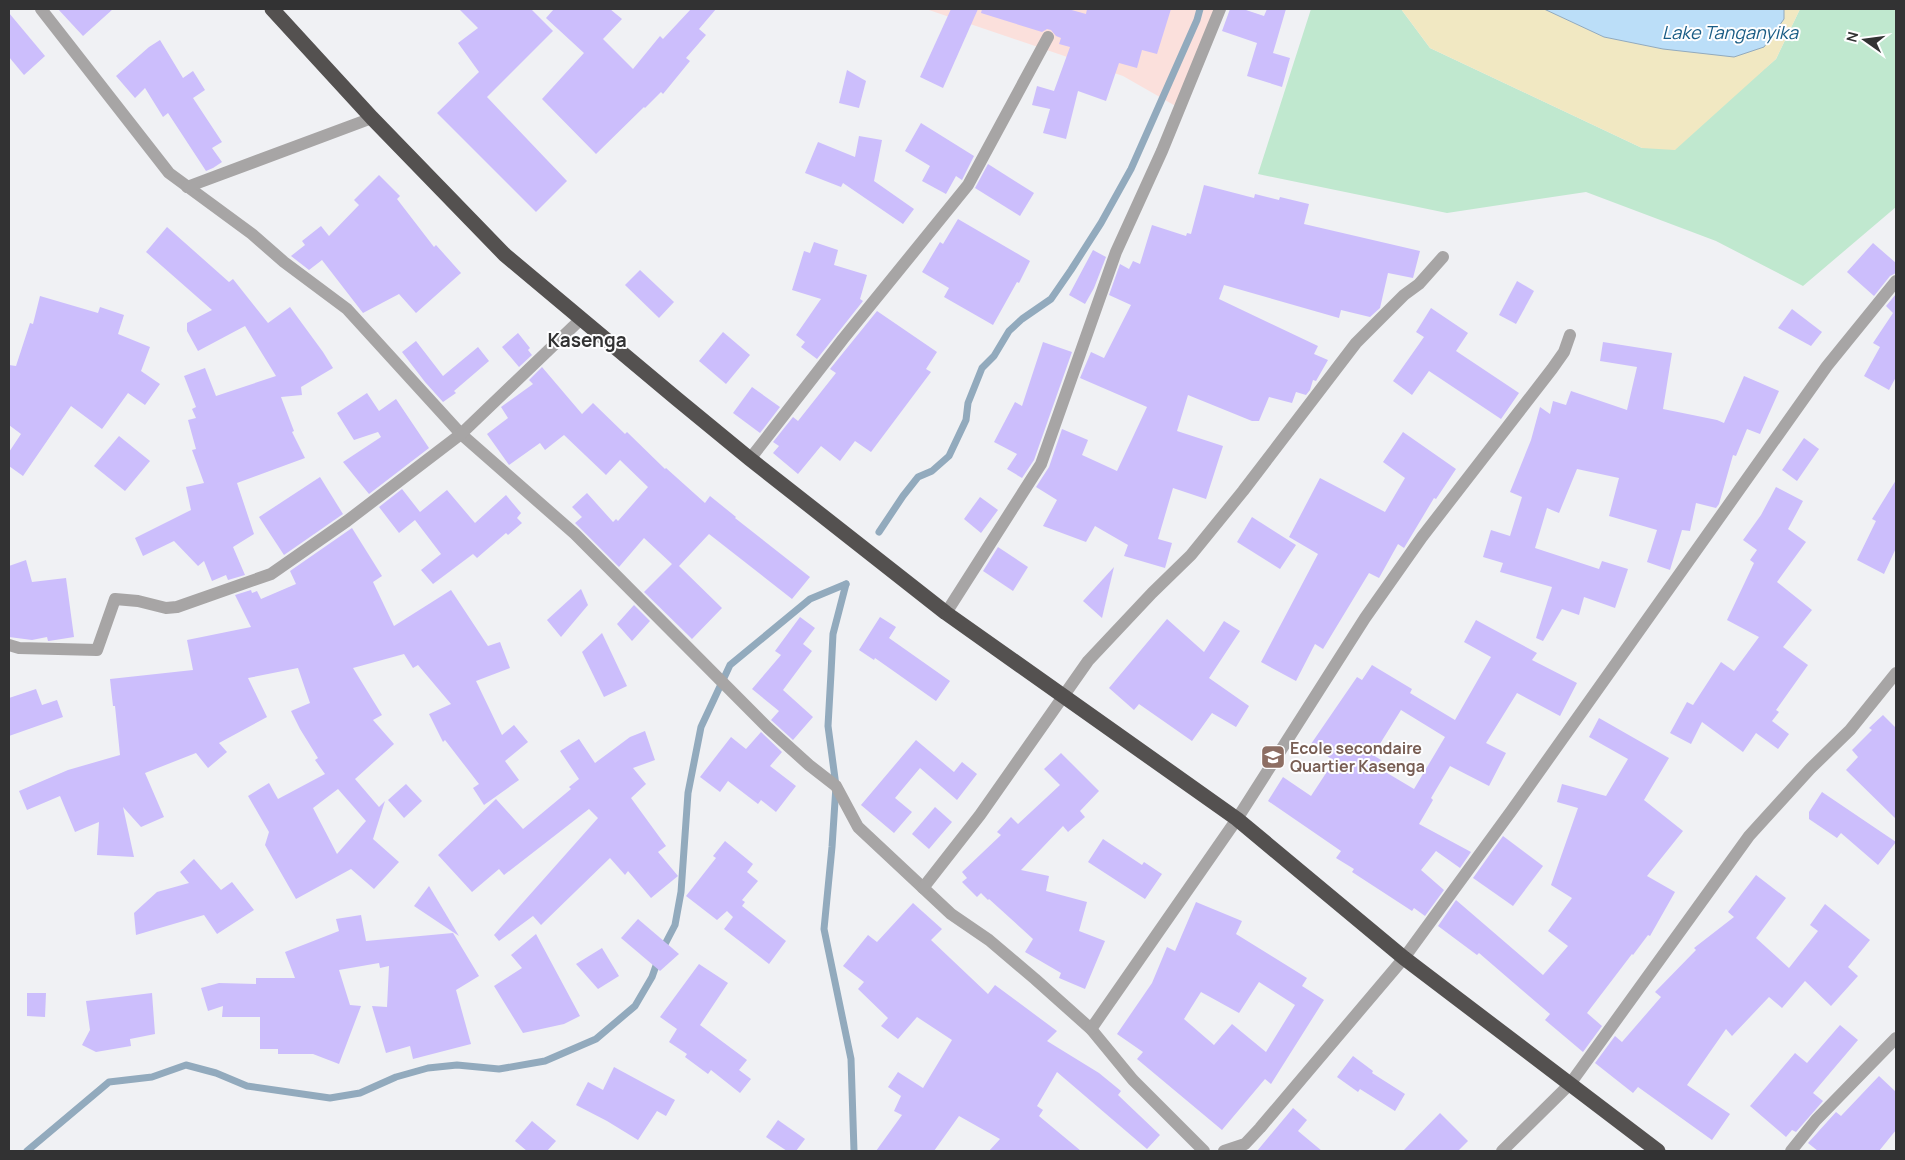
<svg xmlns="http://www.w3.org/2000/svg" width="1905" height="1160" font-family="Manrope,sans-serif">
<style>
.industrial{fill:#fbe0dc}
.green{fill:#c0e8cf}
.sand{fill:#f1e8c2}
.water{fill:#bbdef8;stroke:#92aabd}
.lines{fill:none;stroke-linecap:round;stroke-linejoin:round}
.stream{stroke:#92aabd;stroke-width:7}
.building{fill:#ccbefc;fill-rule:evenodd}
.street{stroke:#a7a5a5;stroke-width:12}
.highway{stroke:#545150;stroke-width:15}
.labels{text-anchor:middle;dominant-baseline:central;stroke-width:4;stroke-linejoin:round;paint-order:stroke}
.education-label{font-size:16px;font-weight:bold;fill:#785e54;stroke:#fefeff;text-anchor:start}
.water-label{font-size:18px;font-style:italic;fill:#195c85;stroke:#fefeff}
.quarter-label{font-size:19px;font-weight:bold;fill:#323233;stroke:#fefeff}
</style>
<rect width="100%" height="100%" fill="#f0f1f4"/>
<path class="industrial" d="M926,9h291l-38,99 -56,-32z"/>
<path class="green" d="M1311,9h90l29,39 212,100 100,-60 34,-29 24,-50h96v198l-93,79 -87,-45 -130,-49 -139,21 -189,-39z"/>
<path class="sand" d="M1401,9h143l60,28 59,12 121,-30v-10h16l-24,50 -101,91 -33,-2 -212,-100z"/>
<path class="water" d="M1544,9h240v10l-20,28 -30,10 -71,-8 -59,-12z"/>
<g class="lines">
<g class="stream">
<path d="M879,532l24,-36 15,-19 14,-6 17,-15 17,-36 2,-17 14,-35 12,-12 15,-25 13,-12 29,-20 20,-29 30,-47 30,-54 66,-149 3,-11"/>
<path d="M846,584l-13,50 -2,39 -3,53 8,60 -4,61 -8,82 27,130 3,92"/>
<path d="M662,950l13,-25 6,-33 7,-99 13,-66 29,-62 80,-66 36,-15"/>
<path d="M27,1151l82,-69 43,-5 34,-12 30,8 31,13 83,12 30,-5 36,-16 32,-9 29,-3 42,4 46,-8 51,-22 39,-33 17,-29 6,-17"/>
</g>
</g>
<g class="building">
<path d="M58,9h55l-30,27z"/>
<path d="M459,9h72l22,22 -66,66 80,84 -31,31 -99,-99 42,-41 -21,-29 20,-15z"/>
<path d="M554,9h56l12,10 -19,20 30,30 27,-33 3,3 28,-30h25l-17,20 7,6 -20,23 4,3 -27,33 -2,-2 -16,16 -1,-1 -48,47 -54,-55 42,-46 -38,-35z"/>
<path d="M951,9h27l-35,79 -23,-11z"/>
<path d="M982,9h86l18,5 1,-5h84l-14,45 -15,-4 -5,18 -18,-5 -13,38 -28,-10 -12,48 -23,-6 7,-24 -18,-4 5,-19 17,5 16,-44 -11,-3 2,-6 -5,-2 -5,-6 -4,-1 -5,3 -61,-19z"/>
<path d="M1230,9h13l21,7 3,-7h19l-13,44 17,5 -8,29 -35,-11 10,-33 -35,-12z"/>
<path d="M9,13l36,43 -21,19 -15,-18z"/>
<path d="M160,40l23,38 10,-7 12,19 -12,8 29,44 -10,6 10,14 -9,6 -7,3 -38,-58 -5,4 -18,-29 -10,10 -19,-22 33,-29z"/>
<path d="M847,70l19,11 -7,27 -20,-5z"/>
<path d="M921,123l53,33 -12,24 -6,-4 -10,18 -24,-13 8,-15 -25,-15z"/>
<path d="M859,136l23,4 -8,41 40,28 -11,15 -60,-41 -2,4 -36,-14 13,-31 37,15z"/>
<path d="M988,164l46,29 -14,23 -45,-28z"/>
<path d="M379,175l21,21 -3,3 37,48 2,-2 25,28 -45,40 -17,-19 -36,19 -41,-53 -13,10 -18,-14 14,-11 -3,-4 19,-15 8,10 30,-31 -5,-5z"/>
<path d="M1204,185l50,13 1,-4 24,6 1,-3 29,7 -5,20 116,27 -7,27 -25,-5 -8,35 -10,9 -29,-7 -2,8 -115,-33 -5,14 99,47 -4,8 14,6 -12,21 -3,-1 -3,10 -4,5 -10,-3 -4,11 -23,-6 -10,24h-7l-64,-26 -11,36 46,15 -17,53 -33,-11 -15,51 14,4 -7,25 -41,-12 4,-11 -33,-19 -9,16 -43,-16 14,-26 -21,-13 13,-20 13,-38 26,11 -6,15 35,16 30,-64 -67,-29 11,-26 13,6 27,-53 -22,-10 11,-31 9,5 4,-8 7,3 12,-39 34,11 1,-3 4,1z"/>
<path d="M958,219l72,42 -11,22 -2,-1 -24,43 -49,-28 5,-9 -27,-16 18,-30 3,2z"/>
<path d="M167,227l62,55 4,-3 35,44 22,-16 33,45 10,16 -32,19 1,8 -21,2 13,34 -2,1 13,26 -68,25 17,51 -21,13 12,28 -17,5 -2,-5 -14,6 -8,-20 -6,5 -24,-25 -31,15 -8,-18 56,-28 -5,-23 18,-4 -12,-33 4,-1 -8,-29 8,-2 -4,-9 4,-2 -12,-31 21,-8 11,28 60,-20 -31,-50 -47,25 -11,-20v-8l25,-13 -66,-58z"/>
<path d="M814,242l24,8 -4,15 33,10 -7,24 3,2 -46,58 -16,-12 4,-5 -9,-7 25,-36 -29,-9 12,-39 6,2z"/>
<path d="M1873,243l23,20v10l-6,3 -16,20 -27,-24z"/>
<path d="M1093,250l13,7 -12,31 -9,16 -16,-9z"/>
<path d="M640,270l34,32 -15,16 -34,-33z"/>
<path d="M1517,281l17,10 -18,33 -17,-9z"/>
<path d="M1896,294v83l-7,13 -25,-14 16,-29 -7,-4 20,-30 -7,-7z"/>
<path d="M40,296l58,17 2,-6 24,8 -6,19 32,13 -9,24 19,13 -15,21 -17,-12 -26,36 -31,-23 -48,70 -14,-10v-14l12,-18 -12,-9v-60l7,1 14,-43 3,1z"/>
<path d="M1431,308l37,25 -12,18 63,42 -18,26 -72,-48 -17,24 -19,-14 31,-44 -8,-5z"/>
<path d="M1792,309l30,23 -11,14 -33,-18z"/>
<path d="M877,311l60,41 -11,17 5,3 -60,80 -16,-11 -15,20 -19,-15 -23,28 -25,-21 6,-7 -6,-4 20,-25 5,4 38,-48 -6,-4z"/>
<path d="M723,332l27,23 -24,29 -27,-23z"/>
<path d="M518,333l12,15 -2,2 4,5 -13,12 -17,-20z"/>
<path d="M416,341l27,35 35,-29 11,14 -35,30 2,2 -13,9 -18,-20 -23,-30z"/>
<path d="M1043,342l29,10 -38,108 -12,18 -15,-9 10,-15 -23,-12 21,-40 7,4z"/>
<path d="M1603,342l69,11 -9,56 54,11 7,3 20,-47 35,15 -19,43 -13,-5 -11,27 -3,-1 -14,49 -3,4 -20,-5 -6,28 -8,-1 -12,40 -23,-8 10,-32 -48,-14 10,-38 -42,-9 -18,44 -12,-5 -12,40 64,21 3,-8 26,8 -13,39 -31,-11 -5,18 -17,-6 -19,32 -7,-3 16,-51 -52,-15 3,-9 -20,-6 8,-27 19,6 12,-39 -12,-5 21,-52 9,-33 10,7 3,-13 13,4 5,-14 56,19 10,-43 -37,-6z"/>
<path d="M542,367l40,47 11,-11 32,31 2,-2 38,37 1,-1 39,35 5,-7 26,21 -1,1 75,59 -18,22 -83,-65 -30,32 43,42 -30,31 -48,-47 28,-28 -28,-26 -25,29 -44,-44 7,-6 -10,-10 15,-14 26,29 3,-3 2,2 30,-34 -28,-27 -14,15 -42,-40 -19,15 -5,-7 -31,22 -22,-31 21,-16 -7,-11 32,-23 -4,-4z"/>
<path d="M752,387l28,20 -20,26 -27,-20z"/>
<path d="M367,393l12,18 17,-12 33,49 -60,46 -26,-32 38,-25 -3,-5 -24,8 -17,-27z"/>
<path d="M1403,432l53,37 -20,30 -2,-1 -30,50 -6,-4 -19,34 -10,-5 -46,76 -8,-5 -19,37 -35,-19 57,-108 -29,-17 31,-59 65,34 20,-34 -22,-16z"/>
<path d="M119,436l31,25 -25,30 -31,-25z"/>
<path d="M1804,438l15,11 -22,32 -15,-11z"/>
<path d="M320,477l23,37 -59,41 -25,-38z"/>
<path d="M1896,480v68l-12,26 -27,-14 19,-39 -4,-2z"/>
<path d="M1776,487l27,14 -15,28 18,13 -29,40 35,28 -29,37 25,18 -32,45 3,2 -7,9 17,13 -11,15 -22,-16 -13,19 -41,-30 -11,22 -21,-11 17,-31 6,3 28,-43 13,9 25,-34 -32,-17 27,-57 -4,-3 7,-10 -14,-10 18,-25z"/>
<path d="M402,489l18,23 27,-22 28,33 31,-28 15,18 -4,5 5,5 -14,12 -2,-2 -29,25 -4,-4 -40,30 -12,-14 20,-16 -26,-34 -16,13 -20,-26z"/>
<path d="M980,497l18,13 -17,23 -17,-14z"/>
<path d="M1252,517l44,28 -16,24 -43,-27z"/>
<path d="M352,528l30,48 -9,6 21,44 57,-36 37,56 12,-4 10,26 -34,13 26,54 12,-10 14,17 -23,19 14,19 -35,25 -11,-17 6,-4 -34,-44 -2,2 -14,-28 22,-10 -33,-39 -5,3 -9,-14 -51,14 29,47 -9,5 21,24 -39,35 24,28 6,-6 -12,38 26,23 -25,27 -23,-20 -55,30 -31,-54 4,-13 -21,-36 21,-13 9,16 47,-25 -10,-14 3,-2 -18,-29 -9,-18 19,-8 -12,-35 -50,10 19,39 -48,26 8,9 -19,16 -12,-15 -51,20 19,44 -23,10 -18,-20 11,50 -37,-2 2,-33 -24,10 -15,-36 -33,14 -8,-19 49,-21 52,-15 -5,-49h-2l-3,-27 83,-9 -6,-30 64,-13 -16,-32 16,-5 1,3 5,-2 4,8 35,-15 -6,-13zM338,789l28,32 -29,33 -24,-46z"/>
<path d="M998,547l30,20 -15,24 -30,-20z"/>
<path d="M26,560l6,22 34,-4 8,59 -25,4h-1l-1,-4 -15,3 -23,-3v-71z"/>
<path d="M1114,567l-12,51 -19,-17z"/>
<path d="M581,589l7,16 -27,32 -14,-17z"/>
<path d="M634,605l16,16 -18,20 -15,-17z"/>
<path d="M800,617l15,11 -12,16 9,7 -29,39 30,27 -20,23 -22,-20 8,-9 -27,-22 29,-34 -6,-4z"/>
<path d="M880,617l16,10 -7,11 61,43 -14,20 -61,-43 -1,2 -15,-10z"/>
<path d="M1167,619l37,33 20,-31 16,10 -31,47 40,28 -13,21 -24,-14 -20,28 -53,-37 -5,6 -25,-22z"/>
<path d="M1476,620l61,33 -5,7 45,23 -17,33 -43,-23 -31,50 20,10 -17,33 -39,-20 -19,32 2,2 -14,24 52,28 -11,16 -24,-17 -15,19 23,20 -19,26 -11,-8 -2,3 -60,-39 2,-3 -18,-11 5,-7 -73,-50 15,-24 28,19 23,-35 -23,-17 46,-67 5,3 10,-15 40,24 -2,4 45,27 36,-63 -27,-15zM1401,710l44,27 -31,52 -37,-22 4,-7 -8,-5z"/>
<path d="M602,633l25,53 -23,11 -22,-45z"/>
<path d="M36,689l6,16 15,-5 6,17 -54,19v-38z"/>
<path d="M1883,715l13,13v91l-50,-49 12,-13 -6,-7 20,-20 -3,-2z"/>
<path d="M1599,718l70,40 -25,42 39,31 -36,45 28,16 -25,44 -2,-1 -15,20 -1,-1 -45,59 15,13 -19,26 -38,-32 5,-6 -71,-61 -2,2 -39,-29 18,-26 87,75 25,-29 -20,-15 24,-33 -21,-13 27,-77 -21,-6 5,-18 44,12 22,-37 -39,-22z"/>
<path d="M645,731l10,29 -22,8 13,16 -15,14 35,48 -8,6 20,24 -27,22 -23,-27 -3,4 -15,-17 -69,67 -8,-9 -34,25 -5,-6 104,-117 -9,-9 -85,66 -5,-6 -27,23 -34,-37 58,-56 27,30 48,-40 -2,-2 10,-8 -19,-28 19,-12 16,24 35,-26z"/>
<path d="M761,732l21,20 -12,14 26,20 -20,26 -15,-12 -3,4 -30,-23 -8,11 -20,-15 31,-40 15,12z"/>
<path d="M916,740l38,32 8,-10 15,12 -20,26 -37,-32 -25,30 17,14 -18,21 -33,-28z"/>
<path d="M1061,753l38,38 -19,20 5,6 -17,15 -5,-6 -42,44 28,6 -3,15 41,11 -8,29 26,10 -20,48 -26,-11 2,-5 -36,-21 8,-13 -44,-40 -1,1 -7,-7 -4,4 -15,-15 5,-4 -5,-6 39,-37 -4,-3 14,-15 7,7 42,-39 -16,-16z"/>
<path d="M406,784l16,17 -18,17 -16,-18z"/>
<path d="M1822,792l74,50 -18,23 -37,-32 -4,5 -28,-19v-7z"/>
<path d="M935,807l17,15 -23,27 -17,-15z"/>
<path d="M1503,836l40,30 -30,40 -40,-28z"/>
<path d="M1103,839l39,26 2,-3 18,12 -17,25 -57,-37z"/>
<path d="M725,841l28,23 -6,8 11,9 -16,19 3,2 -3,4 44,35 -17,23 -45,-35 9,-12 -6,-6 -10,9 -31,-24 30,-38 -3,-2z"/>
<path d="M194,859l27,31 11,-8 22,28 -37,24 -13,-19 -68,20 -2,-22 23,-21 32,-9 -9,-11z"/>
<path d="M1756,875l30,23 -30,40 33,30 29,-37 -8,-6 15,-21 45,36 -22,27 10,9 -27,30 -26,-25 -23,27 -13,-11 -37,39 -6,-7 -39,56 43,29 -18,26 -74,-53 -5,6 -38,-30 20,-27 7,6 39,-45 -6,-5 41,-42 -2,-2 40,-31 -6,-5z"/>
<path d="M429,886l30,50 -45,-30z"/>
<path d="M1196,902l46,19 -6,13 71,44 -5,8 22,14 -53,84 -6,-5 -43,51 -85,-71 6,-7 -26,-18 35,-51 15,-36 8,4zM1259,982l36,23 -29,47 -34,-28 -18,21 -30,-26 17,-27 38,21z"/>
<path d="M913,903l29,26 -11,11 57,54 7,-9 62,46 -10,10 52,32 22,18 -3,4 42,40 -13,14 -90,-77 -20,34 6,4 -4,6 42,35h-92l11,-12 -41,-23 -25,35h-58l26,-36 -8,-4 7,-15 -13,-9 10,-15 25,16 29,-48 -35,-23 -19,22 -17,-13 7,-8 -30,-29 6,-7 -21,-16 25,-31 9,7z"/>
<path d="M361,915l5,26 87,-8 26,43 -23,14 15,54 -58,15 -3,-13 -24,7 -14,-47 15,1 2,-41 -9,2 -1,-5 -40,7 11,35 11,1 -22,58 -26,-10h-35v-5h-18v-32h-38l1,-11 -15,5 -7,-23 18,-5 37,1v-6h39l-10,-26 54,-21 -3,-12z"/>
<path d="M638,919l41,35 -19,17 -39,-33z"/>
<path d="M536,934l44,82 -16,8 -41,9 -29,-47 28,-18 -11,-13z"/>
<path d="M602,948l17,28 -21,13 -22,-25z"/>
<path d="M699,964l29,19 -28,42 47,35 -8,10 12,9 -11,14 -29,-23 -3,4 -23,-17 2,-3 -18,-12 8,-13 -17,-12z"/>
<path d="M27,993h19l-1,24 -18,-1z"/>
<path d="M152,993l3,41 -25,5 1,7 -35,6 -14,-7 8,-15 -4,-29z"/>
<path d="M1840,1025l18,15 -45,53 10,8 -27,31 -4,-2 -6,7 -36,-31 45,-53 12,10z"/>
<path d="M1353,1056l20,15 -1,2 33,21 -10,17 -35,-22 -2,3 -21,-15z"/>
<path d="M614,1067l61,33 -9,16 -9,-5 -19,29 -31,-19 -31,-16 12,-23 15,8z"/>
<path d="M1879,1076l17,16v38l-17,21h-61l-10,-8 28,-31 5,4z"/>
<path d="M1293,1108l14,12 -9,11 24,20h-65z"/>
<path d="M1440,1113l28,28 -10,10h-55z"/>
<path d="M778,1120l27,19 -9,12h-9l-21,-14z"/>
<path d="M532,1121l24,20 -9,10h-20l-12,-10z"/>
</g>
<g class="lines">
<g class="street">
<path d="M41,9l128,164 83,61 32,28 63,47 114,125 114,100 193,194 41,37 27,21 22,41 93,87 38,26 46,39 56,50 42,51 71,71"/>
<path d="M187,187l185,-69"/>
<path d="M750,459l93,-120 125,-154 80,-148"/>
<path d="M946,613l95,-149 75,-212 46,-101 58,-142"/>
<path d="M9,645l10,3 78,2 18,-51 23,2 28,7 11,-1 94,-33 76,-53 114,-87 120,-115"/>
<path d="M923,888l57,-73 108,-154 64,-68 39,-38 52,-64 113,-148 48,-48 15,-11 24,-27"/>
<path d="M1091,1029l146,-210 128,-201 57,-81 130,-168 12,-17 6,-17"/>
<path d="M1224,1151l21,-7 15,-16 144,-170 108,-148 315,-444 69,-85"/>
<path d="M1502,1151l68,-67 179,-248 61,-67 40,-39 46,-57"/>
<path d="M1791,1151l25,-31 80,-82"/>
</g>
<path class="highway" d="M272,9l100,109 133,137 172,144 73,60 196,154 291,206 167,139 254,193"/>
</g>
<defs>
<symbol id="school-square" viewBox="-11 -11 22 22"><rect x="-9" y="-9" width="18" height="18" rx="4" fill="#8d6e63" stroke="#fefeff"/><path d="M0-5L7-2L0 1L-7-2ZM-4 1L0 2.5L4 1V4Q0 6-4 4Z" fill="#fff"/></symbol>
</defs>
<g fill-rule="evenodd">
<use href="#school-square" x="1259" y="743" width="28" height="28"/>
</g>
<g class="labels">
<g class="education-label">
<text x="1290" y="748">Ecole secondaire<tspan x="1290" dy="18">Quartier Kasenga</tspan></text>
</g>
<g class="water-label">
<text x="1730" y="32">Lake Tanganyika</text>
</g>
<g class="quarter-label">
<text x="587" y="340">Kasenga</text>
</g>
</g>
<rect width="1905" height="1160" fill="none" stroke="#323233" stroke-width="20"/>
<g transform="translate(1865 40) rotate(284)" stroke="#fefeff" stroke-width="4" paint-order="stroke">
<path d="M0-4L9 19L0 12L-9 19Z" fill="#323233"/>
<text y="-8" font-size="14" font-weight="bold" text-anchor="middle" fill="#323233">N</text>
</g>
</svg>
